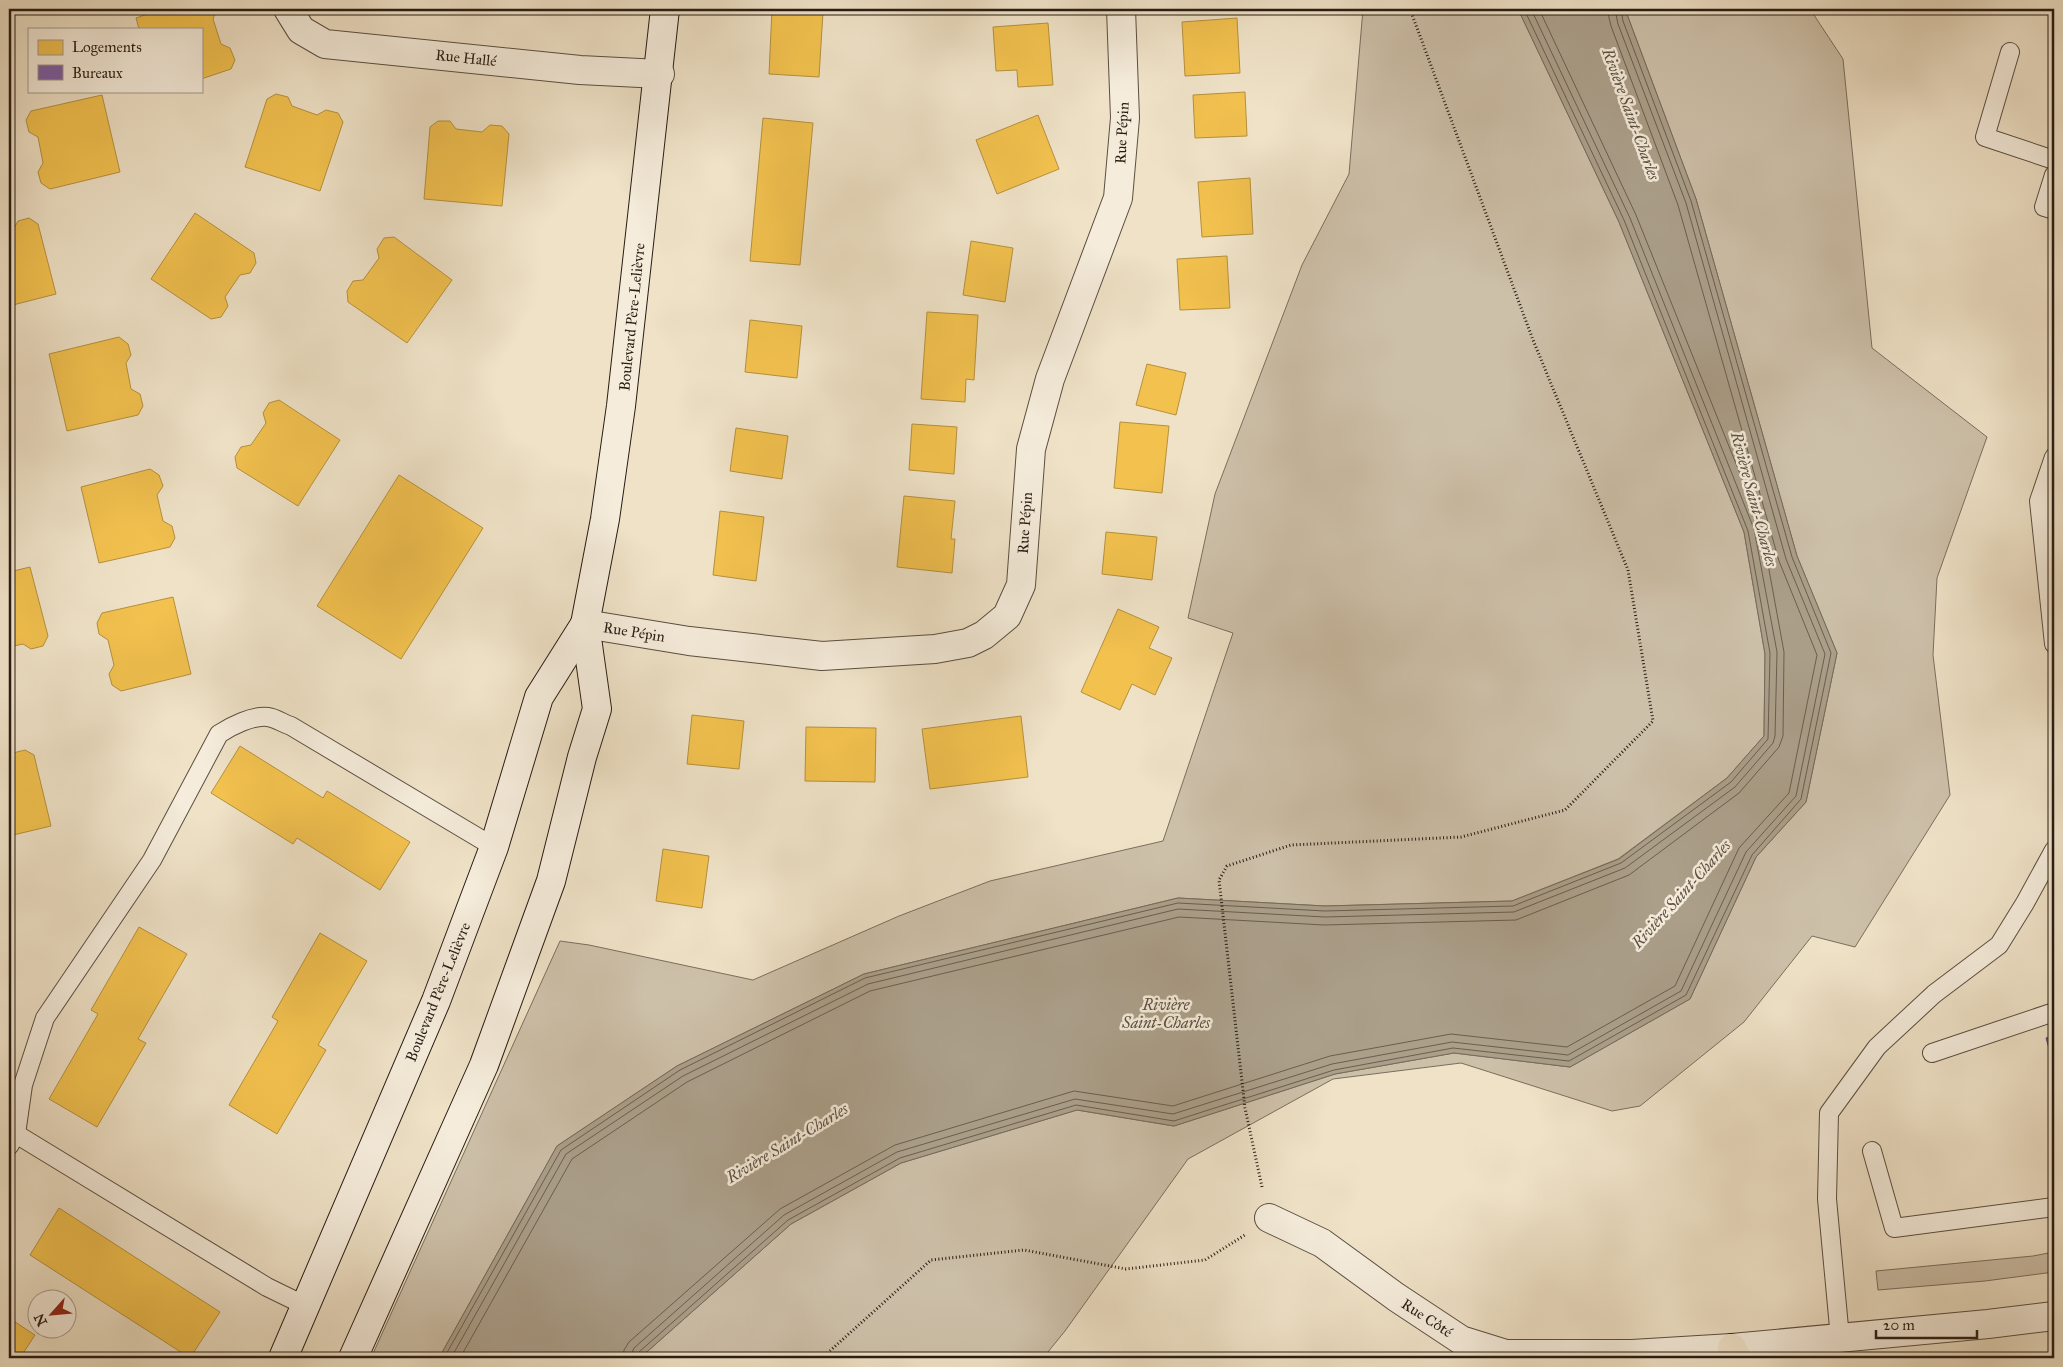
<svg xmlns="http://www.w3.org/2000/svg" width="2063" height="1367" font-family="'IM FELL Great Primer',serif">
<style>
.green{fill:#cdc0a9;stroke:#7a6e5e}
.water{fill:#ab9f8a;stroke:#776b5b}
.homes{fill:#f2c14e;stroke:#b5903d}
.offices{fill:#7b5ea7;stroke:#624a7b}
.lines{fill:none;stroke-linecap:round;stroke-linejoin:round}
.shore{stroke:#6a5e4f;stroke-width:1}
.service-casing{stroke:#5a4e41;stroke-width:20}
.minor-casing{stroke:#5a4e41;stroke-width:30}
.tertiary-casing{stroke:#5a4e41;stroke-width:30}
.secondary-casing{stroke:#281c14;stroke-width:30}
.motorway-casing{stroke:#281c14;stroke-width:30}
.path{stroke:#281c14;stroke-width:3;stroke-dasharray:1 2.5;stroke-linecap:butt}
.service{stroke:#f5ecdb;stroke-width:18}
.minor{stroke:#f5ecdb;stroke-width:28}
.tertiary{stroke:#f5ecdb;stroke-width:28}
.secondary{stroke:#f5ecdb;stroke-width:28}
.motorway{stroke:#efe2c7;stroke-width:28}
.labels{text-anchor:middle;dominant-baseline:central;stroke-width:5;stroke-linejoin:round;paint-order:stroke}
.street-label{font-size:15px;fill:#281c14;stroke:#f5ecdb}
.water-label{font-size:16px;font-style:italic;fill:#5c5043;stroke:#f5ecdb}
</style>
<rect width="100%" height="100%" fill="#efe2c7"/>
<filter id="stains"><feTurbulence type="fractalNoise" baseFrequency=".004" numOctaves="4"/><feColorMatrix values="0 0 0 0 .2 0 0 0 0 .09 0 0 0 0 .02 0 0 0 .5 -.17"/></filter>
<radialGradient id="worn" r=".72"><stop offset=".6" stop-color="#630" stop-opacity="0"/><stop offset="1" stop-color="#630" stop-opacity=".3"/></radialGradient>
<g class="green">
<path d="M1363,9h155l101,213 125,310 21,122 -1,82 -37,42 -109,81 -106,42 -187,5 -147,-8 -314,76 -187,92 -120,80 -118,212h-68l189,-417 29,4 164,35 146,-64 91,-35 173,-40 70,-208 -45,-15 27,-124 87,-229 47,-91z"/>
<path d="M1625,9h185l33,50 29,289 115,89 -50,141 -4,77 17,140 -95,152 -43,-11 -68,86 -104,84 -28,5 -151,-48 -128,16 -145,80 -123,172 -22,27h-403l151,-134 110,-61 176,-53 97,16 161,-52 119,-21 116,14 120,-68 66,-142 50,-55 31,-149 -40,-97 -101,-357z"/>
<path d="M2054,1252v20l-69,9 -107,9 -2,-19 157,-15z"/>
</g>
<path class="water" d="M1518,9h107l71,190 101,357 40,97 -31,149 -50,55 -66,142 -120,68 -116,-14 -119,21 -161,52 -97,-16 -176,53 -110,61 -151,134h-201l118,-212 120,-80 187,-92 314,-76 147,8 187,-5 107,-42 108,-81 37,-42 1,-82 -21,-122 -125,-310z"/>
<g class="homes">
<path d="M162,9h55l-4,10 8,25 9,4 5,12 -4,9 -30,10v-50h-62l-3,-11z"/>
<path d="M772,9l51,3 -4,65 -50,-3z"/>
<path d="M1237,18l3,55 -55,3 -3,-54z"/>
<path d="M1048,23l5,62 -35,2 -1,-17 -21,1 -3,-44z"/>
<path d="M1245,92l2,44 -52,2 -2,-43z"/>
<path d="M276,94l12,3 4,9 25,9 9,-5 12,3 5,9 -23,69 -75,-24 22,-68z"/>
<path d="M102,95l18,77 -70,17 -9,-6 -3,-11 5,-9 -5,-26 -9,-5 -3,-12 5,-9z"/>
<path d="M1038,115l21,54 -62,25 -21,-54z"/>
<path d="M763,118l50,5 -13,142 -50,-4z"/>
<path d="M438,121h12l6,8 26,3 8,-7 12,1 7,8 -7,72 -78,-7 6,-72z"/>
<path d="M1250,178l3,56 -51,3 -4,-55z"/>
<path d="M195,213l59,40 2,10 -6,10 -10,2 -15,22 3,9 -7,11 -10,2 -60,-40z"/>
<path d="M29,218l9,6 18,70 -47,12v-75l4,-1 5,-9z"/>
<path d="M394,237l58,43 -45,63 -59,-41 -1,-11 6,-10 10,-1 16,-22 -2,-9 7,-11z"/>
<path d="M971,241l42,7 -8,54 -42,-7z"/>
<path d="M1227,256l3,52 -50,2 -3,-51z"/>
<path d="M927,312l51,3 -4,65 -8,-1 -1,23 -44,-3z"/>
<path d="M750,320l52,6 -5,52 -52,-6z"/>
<path d="M119,337l9,7 3,11 -5,8 5,26 9,5 3,12 -5,9 -71,16 -18,-77z"/>
<path d="M1147,364l39,9 -10,42 -40,-10z"/>
<path d="M279,400l61,40 -42,66 -61,-38 -2,-11 6,-10 10,-2 15,-22 -3,-10 6,-10z"/>
<path d="M1120,422l49,4 -7,67 -48,-5z"/>
<path d="M912,424l45,3 -3,47 -45,-4z"/>
<path d="M736,428l52,8 -6,43 -52,-8z"/>
<path d="M150,469l9,6 4,11 -6,9 6,26 9,5 3,12 -5,9 -71,16 -18,-76z"/>
<path d="M399,475l84,53 -82,131 -84,-53z"/>
<path d="M904,496l51,5 -4,38h4l-3,34 -55,-6z"/>
<path d="M720,511l44,6 -8,64 -43,-6z"/>
<path d="M1106,532l51,5 -5,43 -50,-6z"/>
<path d="M30,567l18,69 -5,10 -12,3 -8,-5 -14,3v-75z"/>
<path d="M173,597l18,77 -70,17 -9,-6 -3,-11 5,-9 -6,-25 -9,-6 -2,-11 5,-10z"/>
<path d="M1118,609l41,18 -10,21 23,10 -17,37 -23,-11 -12,26 -39,-18z"/>
<path d="M692,715l52,6 -5,48 -52,-5z"/>
<path d="M1021,716l7,61 -98,12 -8,-60z"/>
<path d="M806,727l70,1 -1,54 -70,-1z"/>
<path d="M240,746l83,52 4,-7 83,51 -30,48 -83,-52 -4,6 -82,-51z"/>
<path d="M25,750l9,5 17,71 -42,10v-75l4,-8z"/>
<path d="M663,849l46,7 -7,52 -46,-7z"/>
<path d="M139,927l48,27 -49,85 8,4 -49,84 -48,-28 49,-85 -7,-4z"/>
<path d="M320,933l47,28 -49,84 8,5 -49,84 -48,-29 49,-84 -6,-4z"/>
<path d="M59,1208l161,104 -30,46 -160,-103z"/>
<path d="M9,1318l26,17 -15,23h-11z"/>
</g>
<path class="offices" d="M2054,1035v31l-8,-28z"/>
<g class="lines">
<g class="shore">
<path d="M444,1358l117,-208 119,-80 185,-92 313,-75 147,8 188,-5 108,-43 110,-81 37,-43 2,-86 -22,-122 -124,-311 -100,-211"/>
<path d="M451,1358l115,-204 117,-78 185,-92 310,-75 147,8 189,-5 111,-44 110,-81 38,-44 2,-7 2,-84 -23,-123 -124,-311 -99,-209"/>
<path d="M460,1358l112,-199 115,-77 183,-91 309,-74 145,8 192,-5 113,-45 110,-82 40,-46 4,-11 1,-84 -23,-126 -125,-311 -97,-206"/>
<path d="M623,1358l1,-8 5,-8 151,-133 115,-64 179,-54 99,15 157,-50 121,-22 116,13 108,-61 64,-138 50,-55 28,-138 -38,-94 -101,-356 -67,-179 -4,-17"/>
<path d="M630,1358l4,-10 150,-133 113,-63 178,-53 98,15 159,-50 120,-22 116,13 113,-64 65,-139 50,-56 29,-142 -39,-95 -100,-356 -68,-179 -3,-15"/>
<path d="M637,1358l2,-6 149,-132 112,-62 176,-53 98,16 160,-51 119,-22 116,13 117,-66 66,-140 49,-56 30,-146 -39,-96 -101,-356 -68,-180 -2,-12"/>
</g>
<defs>
<g id="service">
<path d="M2010,52l-25,85 69,23"/>
<path d="M2054,175l-10,32 10,3"/>
<path d="M2054,457l-15,44 15,143"/>
<path d="M1932,1053l122,-41"/>
<path d="M16,1134l7,-49 22,-67 107,-158 67,-126c12,-8 34,-19 49,-17 8,1 16,7 23,9l203,121"/>
<path d="M9,1146l7,-12 251,153 39,19"/>
<path d="M1872,1151l22,77 160,-21"/>
<path d="M1840,1338l-13,-139 2,-86 48,-66 57,-53 65,-49 26,-42 29,-53"/>
</g>
<g id="minor">
<path d="M288,9l13,21 24,14 255,26 80,4"/>
<path d="M585,624l104,17 133,15 113,-7 33,-6 16,-8 23,-19 14,-31 10,-136 19,-70 68,-181 7,-80 -4,-109"/>
<path d="M1269,1218l53,25 74,54 65,43 45,14h126l100,-6"/>
</g>
<path id="tertiary" d="M1732,1348l256,-24 66,-8"/>
<g id="secondary">
<path d="M283,1358l153,-357 58,-154 45,-150 46,-73"/>
<path d="M353,1358l131,-293 67,-184 31,-124 15,-48 -12,-85 20,-105 16,-113 44,-397"/>
</g>
<path id="motorway" d="M1732,1348l5,10"/>
</defs>
<use href="#service" class="service-casing"/>
<use href="#minor" class="minor-casing"/>
<use href="#tertiary" class="tertiary-casing"/>
<use href="#secondary" class="secondary-casing"/>
<use href="#motorway" class="motorway-casing"/>
<g class="path">
<path d="M1262,1187l-17,-79 -26,-228 8,-14 64,-21 170,-8 104,-27 88,-89 -25,-151 -95,-230 -123,-331"/>
<path d="M822,1358l109,-98 93,-10 102,19 79,-9 40,-25"/>
</g>
<use href="#service" class="service"/>
<use href="#minor" class="minor"/>
<use href="#tertiary" class="tertiary"/>
<use href="#secondary" class="secondary"/>
<use href="#motorway" class="motorway"/>
</g>
<g class="labels">
<g class="street-label">
<text transform="translate(466 58) rotate(6)">Rue Hallé</text>
<text transform="translate(1122 133) rotate(-87)">Rue Pépin</text>
<text transform="translate(632 317) rotate(-84)">Boulevard Père-Lelièvre</text>
<text transform="translate(1025 523) rotate(-86)">Rue Pépin</text>
<text transform="translate(634 632) rotate(9)">Rue Pépin</text>
<text transform="translate(438 992) rotate(-68)">Boulevard Père-Lelièvre</text>
<text transform="translate(1427 1318) rotate(33)">Rue Côté</text>
</g>
<g class="water-label">
<text transform="translate(1631 114) rotate(70)">Rivière Saint-Charles</text>
<text transform="translate(1754 499) rotate(75)">Rivière Saint-Charles</text>
<text transform="translate(1681 894) rotate(-48)">Rivière Saint-Charles</text>
<text x="1166" y="1004">Rivière<tspan x="1166" dy="18">Saint-Charles</tspan></text>
<text transform="translate(787 1143) rotate(-31)">Rivière Saint-Charles</text>
</g>
</g>
<rect width="2063" height="1367" fill="none" stroke="#efe2c7" stroke-width="30"/>
<rect x="10" y="10" width="2043" height="1347" fill="none" stroke="#281c14" stroke-width="2.5"/>
<rect x="15" y="15" width="2033" height="1337" fill="none" stroke="#281c14"/>
<rect x="28" y="28" width="175" height="65" fill="#f5ecdb" stroke="#a3998b"/>
<rect x="38" y="40" width="25" height="15" fill="#f2c14e" stroke="#a3998b"/>
<text x="72" y="52" font-size="15" fill="#281c14">Logements</text>
<rect x="38" y="65" width="25" height="15" fill="#7b5ea7" stroke="#a3998b"/>
<text x="72" y="78" font-size="15" fill="#281c14">Bureaux</text>
<g transform="translate(52 1314) rotate(243)"><circle r="24" fill="#f5ecdb" stroke="#a3998b"/>
<path d="M0-4L9 19L0 12L-9 19Z" fill="#8f2418"/>
<text y="-8" font-size="14" font-weight="bold" text-anchor="middle" fill="#281c14">N</text>
</g>
<path d="M1876 1330v8h101v-8" fill="none" stroke="#281c14" stroke-width="2.5"/>
<text x="1883" y="1330" font-size="15" fill="#281c14" stroke="#f5ecdb" stroke-width="4" paint-order="stroke">20 m</text>
<rect width="100%" height="100%" filter="url(#stains)"/>
<rect width="100%" height="100%" fill="url(#worn)"/>
</svg>
